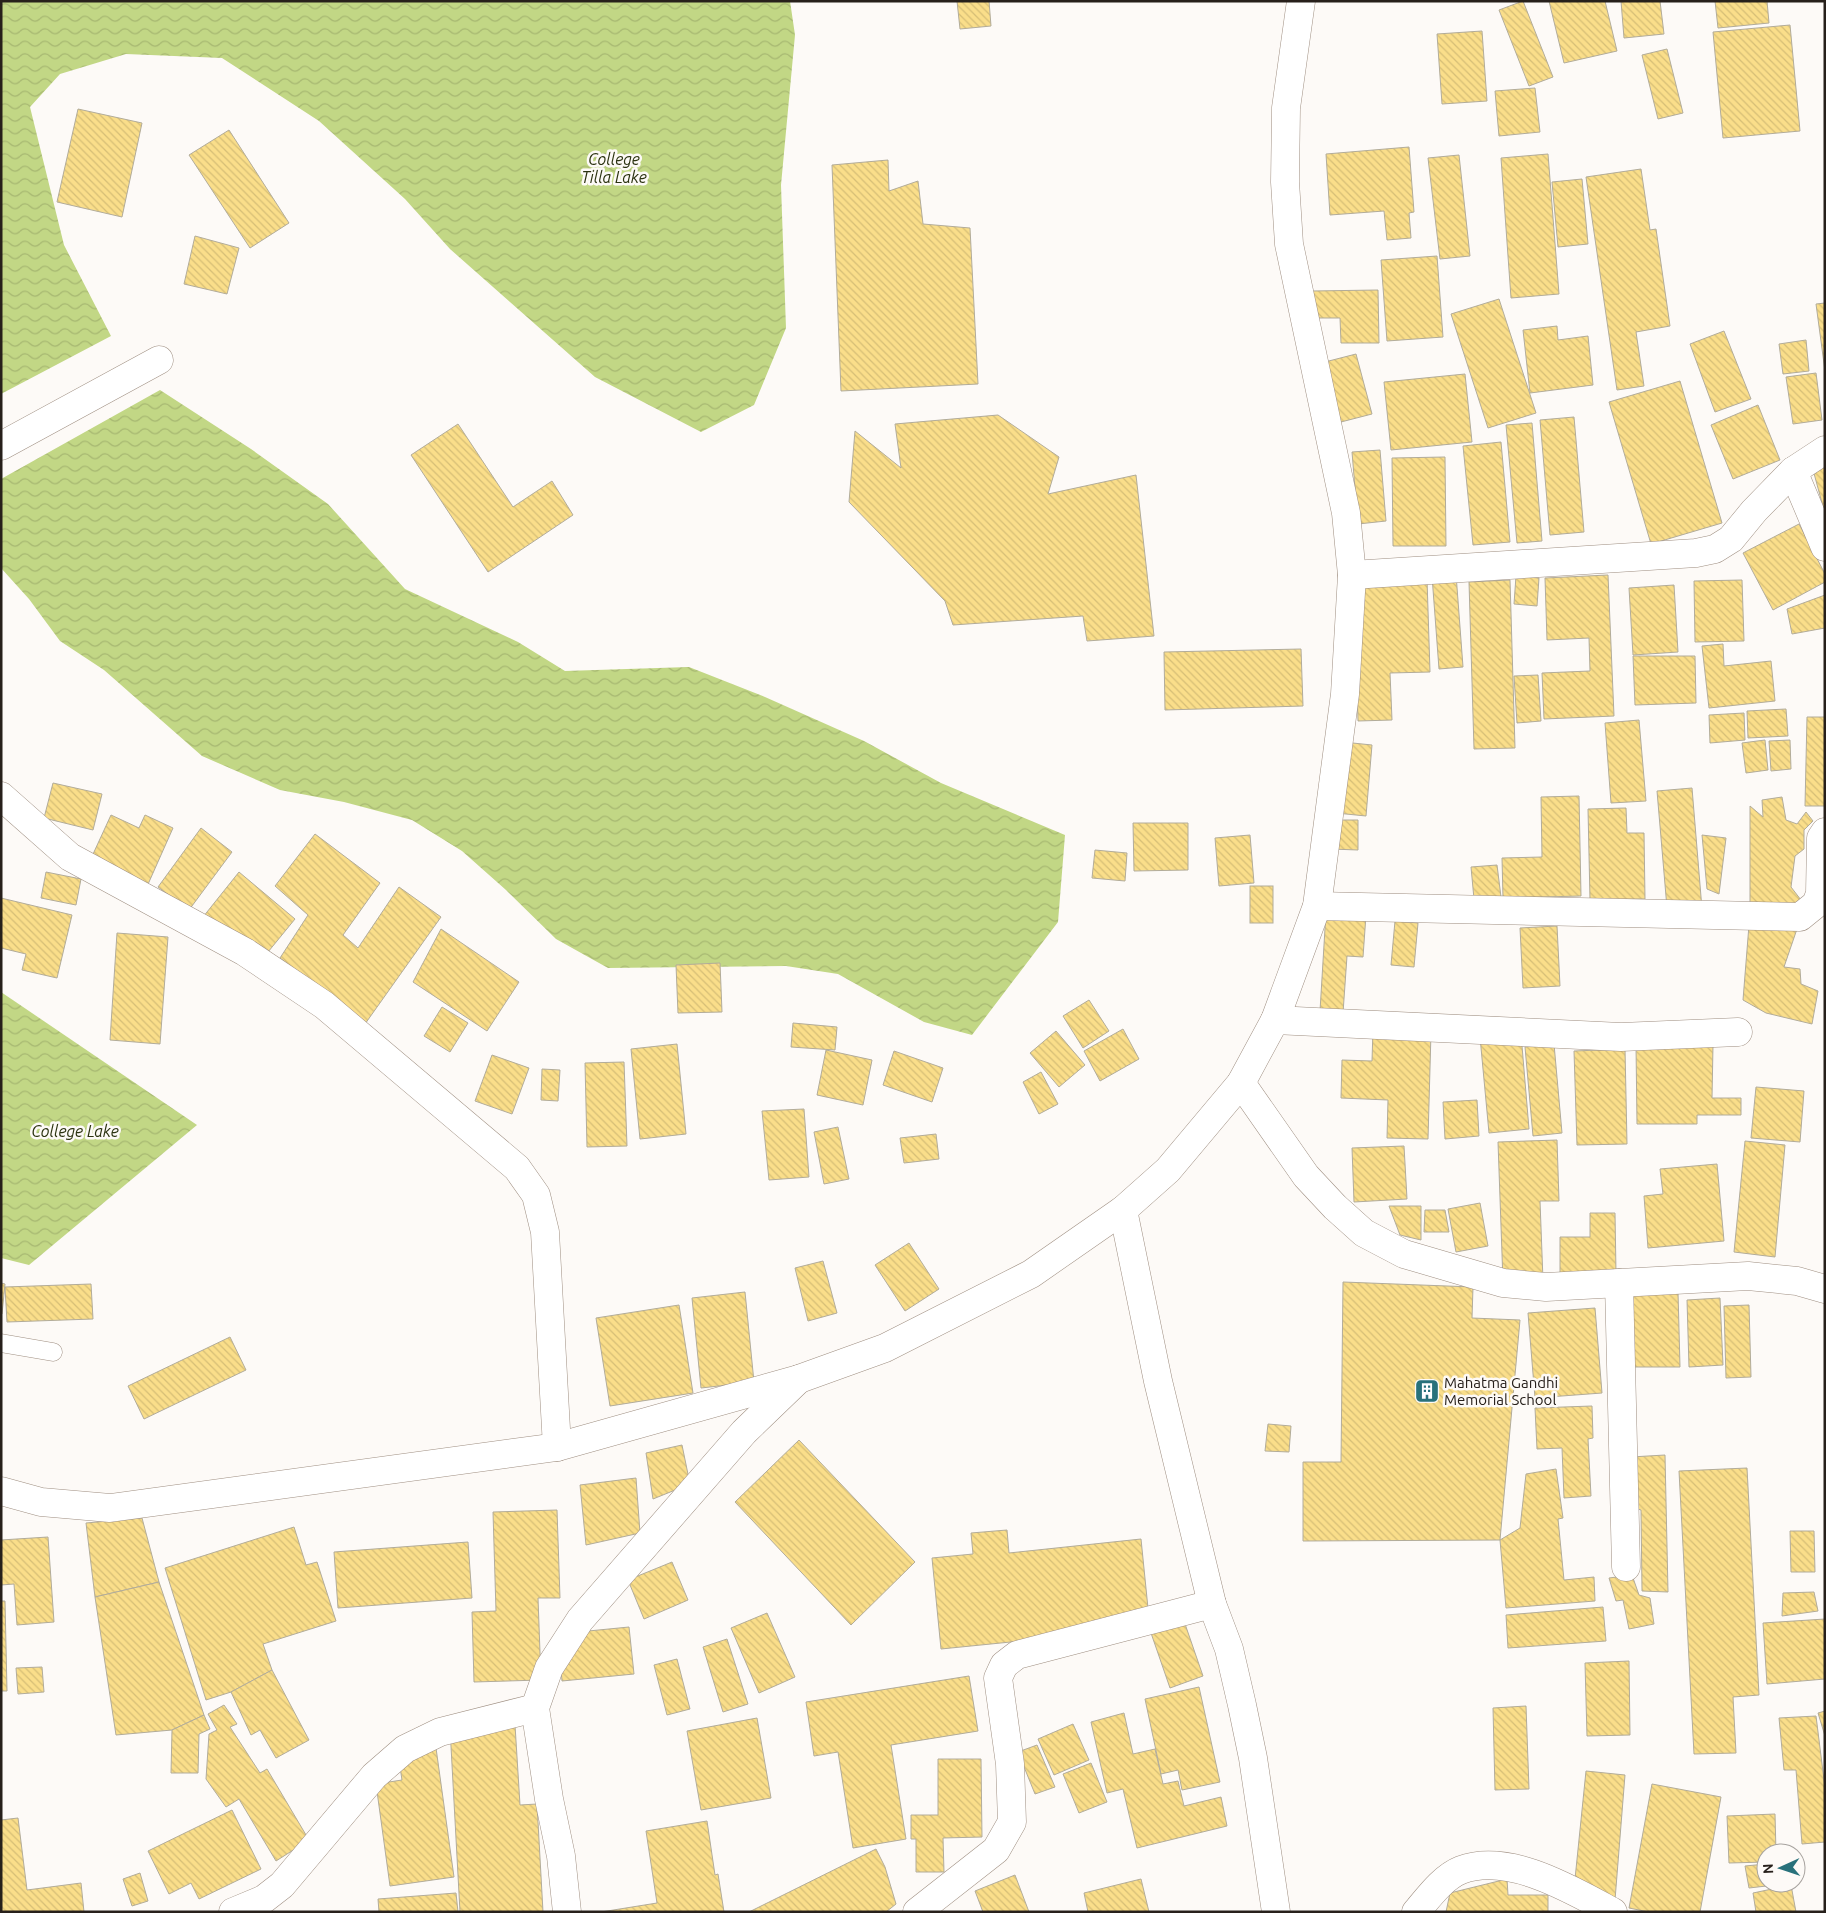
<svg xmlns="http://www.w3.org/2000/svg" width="1826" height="1913" font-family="Ubuntu,sans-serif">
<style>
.water{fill:url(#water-waves)}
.building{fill:url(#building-back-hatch);stroke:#b2ac9a}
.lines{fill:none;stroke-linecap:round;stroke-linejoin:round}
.lane-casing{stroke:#9f8f82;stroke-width:19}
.street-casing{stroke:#9f8f82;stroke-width:29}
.secondary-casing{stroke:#9f8f82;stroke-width:29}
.lane{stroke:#fff;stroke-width:18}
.street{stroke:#fff;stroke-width:28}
.secondary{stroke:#fff;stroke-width:28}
.labels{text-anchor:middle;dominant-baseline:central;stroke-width:5;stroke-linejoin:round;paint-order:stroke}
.poi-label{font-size:15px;fill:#27201b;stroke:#fdfaf7;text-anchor:start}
.water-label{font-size:16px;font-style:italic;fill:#2c3311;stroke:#fdfaf7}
</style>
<defs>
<pattern id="water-waves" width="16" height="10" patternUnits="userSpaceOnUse" patternTransform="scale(1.25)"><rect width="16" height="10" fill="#c2d785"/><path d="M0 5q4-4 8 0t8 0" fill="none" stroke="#a7b872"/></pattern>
<pattern id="building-back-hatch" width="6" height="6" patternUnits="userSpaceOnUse" patternTransform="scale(1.25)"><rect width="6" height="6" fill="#fade8a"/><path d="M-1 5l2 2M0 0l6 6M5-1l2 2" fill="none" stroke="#d6be76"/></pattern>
</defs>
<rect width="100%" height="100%" fill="#fdfaf7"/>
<g class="water">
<path d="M1,1h789l5,34 -14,150 5,143 -32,77 -53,27 -106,-55 -145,-128 -45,-50 -86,-78 -97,-63 -96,-4 -66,20 -30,33 34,138 47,91 -110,58z"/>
<path d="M160,390l91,59 77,55 77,85 113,53 47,29 124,-4 76,30 99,44 77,42 124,52 -7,87 -86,113 -48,-13 -86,-48 -52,-8 -178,2 -52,-29 -50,-49 -44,-39 -50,-31 -68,-18 -64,-12 -78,-34 -98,-86 -44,-29 -31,-42 -28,-31v-89z"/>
<path d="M1,992l196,133 -168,140 -28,-7z"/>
</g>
<g class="building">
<path d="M957,1h32l2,25 -31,3z"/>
<path d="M1523,1l30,76 -24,9 -30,-76z"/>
<path d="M1549,1h56l12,50 -53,12z"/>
<path d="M1621,1h39l4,33 -40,4z"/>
<path d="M1715,1h52l2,22 -51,5z"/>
<path d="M1790,25l10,106 -77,7 -10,-106z"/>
<path d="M1482,31l5,70 -45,3 -5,-70z"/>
<path d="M1667,49l16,64 -25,6 -16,-64z"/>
<path d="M1535,88l5,44 -41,4 -4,-45z"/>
<path d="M78,109l64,14 -20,94 -65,-15z"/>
<path d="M229,130l60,93 -39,25 -61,-93z"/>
<path d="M1409,147l5,65 -5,1 2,25 -24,2 -3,-29 -54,4 -4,-61z"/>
<path d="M1548,154l11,140 -48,4 -10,-140z"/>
<path d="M1459,155l11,101 -30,3 -12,-101z"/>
<path d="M888,160l1,31 29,-10 5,43 47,4 8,156 -137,7 -9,-226z"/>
<path d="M1641,169l9,61 6,-1 14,97 -34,6 8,54 -27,4 -31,-213z"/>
<path d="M1582,179l6,65 -30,3 -6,-65z"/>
<path d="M195,236l44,12 -12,46 -43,-10z"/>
<path d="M1437,256l6,81 -56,4 -6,-81z"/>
<path d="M1378,290l1,53h-38l-1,-25h-26l-2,-27z"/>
<path d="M1499,299l37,114 -48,15 -37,-114z"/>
<path d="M1825,303v68l-9,-67z"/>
<path d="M1557,326l1,14 30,-4 5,49 -63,8 -7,-63z"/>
<path d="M1724,331l27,68 -36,13 -25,-68z"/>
<path d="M1806,340l3,31 -26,3 -4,-30z"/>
<path d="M1356,354l16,60 -35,9 -16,-60z"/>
<path d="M1816,373l6,47 -29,4 -7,-47z"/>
<path d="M1465,374l7,68 -81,8 -7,-68z"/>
<path d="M1680,381l42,142 -71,21 -42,-142z"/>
<path d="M1758,405l22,55 -47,19 -22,-54z"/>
<path d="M998,415l61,42 -11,37 88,-19 18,161 -67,5 -4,-25 -130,9 -8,-24 -96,-99 6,-71 46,37 -6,-44z"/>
<path d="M1574,417l10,115 -34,3 -10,-115z"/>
<path d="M1532,423l10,118 -25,2 -11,-118z"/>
<path d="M458,424l55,83 39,-26 21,34 -85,57 -77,-117z"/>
<path d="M1501,442l9,100 -37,3 -10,-99z"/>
<path d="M1380,450l6,71 -28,3 -6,-72z"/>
<path d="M1445,457l1,89h-53l-1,-88z"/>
<path d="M1825,463v51l-13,-48z"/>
<path d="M1799,524l26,50v8l-52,28 -30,-57z"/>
<path d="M1456,574l7,93 -24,2 -7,-93z"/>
<path d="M1608,575l6,141 -70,3 -2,-46 48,-2 -1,-33 -42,2 -2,-62z"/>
<path d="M1516,576l23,2 -2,28 -23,-2z"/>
<path d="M1427,579l3,93 -40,1 2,47 -34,1 -4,-140z"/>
<path d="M1510,580l5,168 -41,1 -5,-167z"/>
<path d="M1742,580l2,61 -49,1 -1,-61z"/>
<path d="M1674,585l4,67 -45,3 -4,-67z"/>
<path d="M1825,595v33l-33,6 -5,-25z"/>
<path d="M1723,644l1,22 47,-5 4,40 -66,7 -7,-62z"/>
<path d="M1301,649l2,57 -138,4 -1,-58z"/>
<path d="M1633,656h62l1,47 -61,2z"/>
<path d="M1538,675l3,46 -24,2 -3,-47z"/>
<path d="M1786,709l2,27 -40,2 -1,-27z"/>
<path d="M1744,713l1,27 -35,3 -1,-28z"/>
<path d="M1807,717h18v89h-20z"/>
<path d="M1639,720l7,81 -35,2 -6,-80z"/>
<path d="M1765,740l3,30 -22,3 -4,-30z"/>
<path d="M1790,740l1,29 -20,2 -2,-30z"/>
<path d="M1343,742l29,3 -6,71 -30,-3z"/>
<path d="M53,783l49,11 -9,36 -49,-12z"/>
<path d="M1692,788l10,121 -35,-1 -10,-117z"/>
<path d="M1579,796l2,100 -78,2 -1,-40 40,-1 -1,-60z"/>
<path d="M1782,797l4,23 11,4 9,-12 7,9 -9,9v19l-9,7 -4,31 10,13 -6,8 -45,3v-105l13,11 -1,-17z"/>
<path d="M1626,808l1,25h17l1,66 -55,1 -2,-91z"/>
<path d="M111,815l28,13 6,-13 28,13 -28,63 -57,-26z"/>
<path d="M1332,820h26v30l-27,-1z"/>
<path d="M1133,823h55v47l-54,1z"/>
<path d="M201,828l31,24 -43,58 -31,-23z"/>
<path d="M315,834l65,49 -37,52 15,13 41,-61 42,30 -76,107 -85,-66 28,-43 -33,-29z"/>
<path d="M1250,835l4,48 -35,3 -4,-48z"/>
<path d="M1702,835l24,3 -7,56 -12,-5z"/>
<path d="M1095,850l32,3 -2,28 -33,-3z"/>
<path d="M1497,865l4,32 -27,2 -3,-32z"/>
<path d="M46,872l35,7 -5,26 -35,-7z"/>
<path d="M239,872l56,47 -36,44 -56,-46z"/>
<rect x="1250" y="886" width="23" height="37"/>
<path d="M1,898l71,17 -15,63 -35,-8 4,-16 -25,-6z"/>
<path d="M1326,912l40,3 -3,42 -16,-1 -4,57 -23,-2z"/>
<path d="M1395,921l23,2 -4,44 -23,-2z"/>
<path d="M1749,925l49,1 -14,41 16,2 1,15 17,7 -6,33 -46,-11 -23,-13z"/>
<path d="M1557,926l3,60 -37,2 -3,-60z"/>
<path d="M441,929l78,53 -32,49 -74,-49z"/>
<path d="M117,933l51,4 -8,107 -50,-4z"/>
<path d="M720,963l2,49 -44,1 -2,-48z"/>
<path d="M1089,1000l20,31 -26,17 -20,-32z"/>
<path d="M442,1007l26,16 -18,29 -26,-16z"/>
<path d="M793,1023l44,4 -2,23 -44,-3z"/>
<path d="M1123,1029l16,30 -39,22 -16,-30z"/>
<path d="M1373,1029l58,3 -3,107 -41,-1 1,-38 -47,-2 1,-38 30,1z"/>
<path d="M1056,1031l29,34 -26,22 -29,-34z"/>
<path d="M1521,1034l8,95 -40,4 -9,-96z"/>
<path d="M677,1044l9,90 -46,5 -9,-90z"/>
<path d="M1554,1044l8,89 -29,3 -8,-89z"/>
<path d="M1636,1045h77l-1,53h29v17h-44v9h-60z"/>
<path d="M1625,1049l2,95 -50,1 -3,-94z"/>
<path d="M826,1050l46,10 -9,45 -46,-10z"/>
<path d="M894,1051l49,17 -11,34 -49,-17z"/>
<path d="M492,1055l37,13 -17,46 -37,-13z"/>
<path d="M624,1062l3,84 -40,1 -2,-84z"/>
<path d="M542,1069l18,1 -2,31 -17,-1z"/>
<path d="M1041,1072l17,32 -19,10 -16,-32z"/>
<path d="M1756,1087l48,4 -4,51 -49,-4z"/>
<path d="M1477,1100l2,36 -34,3 -2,-37z"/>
<path d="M804,1109l5,68 -40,3 -7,-69z"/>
<path d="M838,1127l11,52 -25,5 -10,-52z"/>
<path d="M936,1134l3,25 -35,4 -4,-25z"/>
<path d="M1557,1140l2,61h-19l3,79 -40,2 -5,-140z"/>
<path d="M1745,1141l40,4 -10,112 -41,-5z"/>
<path d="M1404,1146l3,53 -53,3 -2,-54z"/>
<path d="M1717,1164l7,77 -76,7 -4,-52 19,-2 -3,-25z"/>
<path d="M1480,1203l8,43 -32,6 -8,-43z"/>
<path d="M1389,1206h32v34l-21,-5z"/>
<path d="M1425,1210h20l4,22h-25z"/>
<path d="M1590,1213h25l1,60h-56v-36h30z"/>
<path d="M909,1243l30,46 -34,22 -30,-46z"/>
<path d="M823,1261l14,52 -29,8 -13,-53z"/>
<path d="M1343,1282l130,5 -1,31 48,2 -20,220 -197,1v-79h38z"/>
<path d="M1,1283l4,1 -3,30h-1z"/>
<path d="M91,1284l2,35 -86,3 -2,-35z"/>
<path d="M745,1292l9,90 -53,6 -9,-90z"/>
<path d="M1678,1292l2,75h-50l1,-72z"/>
<path d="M1720,1298l3,67 -34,2 -2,-67z"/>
<path d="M679,1305l14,88 -83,13 -14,-88z"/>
<path d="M1749,1305l2,72 -25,1 -2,-72z"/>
<path d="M1595,1308l7,85 -67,5 -7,-85z"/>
<path d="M230,1337l16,33 -102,49 -16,-33z"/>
<path d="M1592,1406l1,32 -5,1 3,57 -27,2 -2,-50 -25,1 -2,-41z"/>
<path d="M1268,1424l23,2 -2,26 -24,-1z"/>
<path d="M799,1440l116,122 -64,63 -116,-123z"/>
<path d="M682,1445l8,39 -37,15 -7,-46z"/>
<path d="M1665,1455l3,137 -26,-1 -1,-81 -10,-3v-50z"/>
<path d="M1747,1468l12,227 -26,2 3,56 -42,1 -15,-283z"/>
<path d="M1556,1469l7,49 -5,1 6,61 30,-3 1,24 -89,7 -6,-68 20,-12 6,-54z"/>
<path d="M636,1478l4,55 -54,12 -6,-60z"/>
<path d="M557,1510l3,88h-22l3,82 -67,2 -2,-70 24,-1 -3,-99z"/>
<path d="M142,1518l17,64 -64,15 -9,-74z"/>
<path d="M294,1527l12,38 11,-3 19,59 -73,23 9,26 -41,22 -25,8 -41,-132z"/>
<path d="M1007,1530l2,23 132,-14 9,89 -209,21 -9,-91 41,-4 -2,-21z"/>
<path d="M1790,1531h24l1,41h-24z"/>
<path d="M48,1537l6,85 -37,3 -3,-41 -13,1v-45z"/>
<path d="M468,1542l4,56 -134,10 -4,-56z"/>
<path d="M672,1562l16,38 -44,19 -16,-39z"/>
<path d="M1632,1575l7,20 11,3 4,26 -25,5 -6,-29 -7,1 -7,-23z"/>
<path d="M159,1582l45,133 -32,15 -56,5 -21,-138z"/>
<path d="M1814,1592l4,19 -36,5 1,-23z"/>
<path d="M1,1601h4l2,90h-6z"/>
<path d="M1603,1607l3,34 -98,7 -2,-33z"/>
<path d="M767,1613l28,64 -36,16 -28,-65z"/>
<path d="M1825,1619v60l-58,5 -4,-61z"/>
<path d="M1184,1621l19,55 -33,12 -19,-55z"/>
<path d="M629,1627l5,47 -72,7 -4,-47z"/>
<path d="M727,1639l21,65 -25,8 -20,-65z"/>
<path d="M677,1659l13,50 -23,6 -13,-50z"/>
<path d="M1629,1661l1,74 -43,1 -2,-73z"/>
<path d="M42,1667l2,25 -26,2 -2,-26z"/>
<path d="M272,1670l37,70 -33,18 -16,-28 -9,5 -20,-43z"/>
<path d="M969,1676l9,55 -87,14 15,94 -53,9 -15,-96 -24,4 -8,-54z"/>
<path d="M1199,1687l21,95 -38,8 -4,-20 -17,4 -16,-75z"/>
<path d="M224,1705l13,19 -7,3 30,46 7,-4 42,71 -33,21 -37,-62 -13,8 -20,-28 3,-45 8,-4 -9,-16z"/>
<path d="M1526,1706l3,83 -34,1 -2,-82z"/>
<path d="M1825,1711v25l-7,-23z"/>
<path d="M1124,1713l9,41 22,-5 8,35 15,-3 6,25 37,-9 6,29 -90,22 -14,-59 -16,4 -16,-71z"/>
<path d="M204,1715l6,14 -11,5 -1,39h-27l1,-43z"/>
<path d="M1816,1716l9,72v54l-23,2 -6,-74h-12l-5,-52z"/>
<path d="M757,1718l14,80 -70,12 -14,-79z"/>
<path d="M1073,1724l16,36 -35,15 -16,-36z"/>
<path d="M515,1725l5,80 17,-1 6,108h-83l-10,-184z"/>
<path d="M1037,1745l18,42 -20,7 -17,-42z"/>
<path d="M436,1748l18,129 -64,9 -14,-102 26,-4 -4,-26z"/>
<path d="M938,1759h43l1,78 -39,1 1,34h-28v-33h-5v-24h27z"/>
<path d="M1091,1763l16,39 -28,11 -16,-39z"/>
<path d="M1586,1771l39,4 -10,125 -40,-21z"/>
<path d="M1652,1784l69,13 -21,115h-51l-20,-4z"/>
<path d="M232,1810l29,59 -62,30 -8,-16 -22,11 -21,-43z"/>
<path d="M1775,1814l1,39h-10v9l-37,1 -2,-47z"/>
<path d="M18,1818l9,72 54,-7 3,29h-83v-92z"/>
<path d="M707,1821l8,54 3,-1 6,38h-123l56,-9 -11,-72z"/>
<path d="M876,1849l9,18 11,37 -10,8h-137z"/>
<path d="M1766,1864v19l18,1 -35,4 -4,-22z"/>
<path d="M140,1873l8,28 -16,5 -9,-27z"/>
<path d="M1015,1875l14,37h-46l-8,-21z"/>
<path d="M1141,1879l8,33h-61l-4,-19z"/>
<path d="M1507,1879l1,16h40v17h-102l4,-19z"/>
<path d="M1791,1885l5,27h-40l-3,-19z"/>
<path d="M456,1893l2,19h-79l-1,-13z"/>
</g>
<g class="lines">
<defs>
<path id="lane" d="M1,1343l52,9"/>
<g id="street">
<path d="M1,446l158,-86"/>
<path d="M1793,471l32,76"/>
<path d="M1352,575l344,-22 19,-4 16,-10 23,-28 39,-40 32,-21"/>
<path d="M1,796l69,61 175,95 79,53 193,163 19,27 9,37 12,215"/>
<path d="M1317,906l483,11 16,-13 4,-10 1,-56 4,-6"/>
<path d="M1275,1020l346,17 117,-5"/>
<path d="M1619,1283l7,284"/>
<path d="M233,1912l31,-13 18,-14 92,-109 31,-27 35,-17 95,-24"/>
<path d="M567,1912l-6,-56 -12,-57 -14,-91 14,-40 31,-48 164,-188 55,-53"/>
<path d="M917,1912l79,-62 16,-28 -2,-58 -12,-86 6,-13 13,-10 195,-51"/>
<path d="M1416,1912c12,-14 27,-35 45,-42 48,-18 111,20 152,42"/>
</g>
<g id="secondary">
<path d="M1241,1083l65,93 29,31 29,26 40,21 99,29 43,4 202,-11 49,5 28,8"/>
<path d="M1123,1210l35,171 54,223 17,45 13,56 11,53 23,154"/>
<path d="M1,1491l40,11 69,6 447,-61 242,-68 86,-31 146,-74 92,-64 45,-40 73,-87 34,-63 42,-114 28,-212 7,-119 -6,-62 -57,-269 -4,-62 1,-74 15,-107"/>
</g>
</defs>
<use href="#lane" class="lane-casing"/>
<use href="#street" class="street-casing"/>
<use href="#secondary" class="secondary-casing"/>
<use href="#lane" class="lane"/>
<use href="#street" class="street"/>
<use href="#secondary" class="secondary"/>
</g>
<defs>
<symbol id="building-square" viewBox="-11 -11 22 22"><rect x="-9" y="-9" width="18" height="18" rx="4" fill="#28717b" stroke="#fdfaf7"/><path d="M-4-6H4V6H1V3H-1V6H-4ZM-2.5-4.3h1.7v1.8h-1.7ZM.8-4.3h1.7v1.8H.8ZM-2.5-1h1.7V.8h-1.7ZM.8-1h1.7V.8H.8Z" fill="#fff"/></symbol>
</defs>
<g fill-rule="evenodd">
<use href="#building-square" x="1413" y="1377" width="28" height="28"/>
</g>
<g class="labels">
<g class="poi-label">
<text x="1444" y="1382">Mahatma Gandhi<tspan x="1444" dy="17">Memorial School</tspan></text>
</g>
<g class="water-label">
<text x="614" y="159">College<tspan x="614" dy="18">Tilla Lake</tspan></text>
<text x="75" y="1131">College Lake</text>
</g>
</g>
<rect width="1826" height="1913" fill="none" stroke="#27201b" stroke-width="5"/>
<g transform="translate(1781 1868) rotate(267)"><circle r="24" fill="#fdfaf7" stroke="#a7a39f"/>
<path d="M0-4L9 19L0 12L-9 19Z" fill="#28717b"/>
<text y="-8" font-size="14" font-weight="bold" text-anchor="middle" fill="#27201b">N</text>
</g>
</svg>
